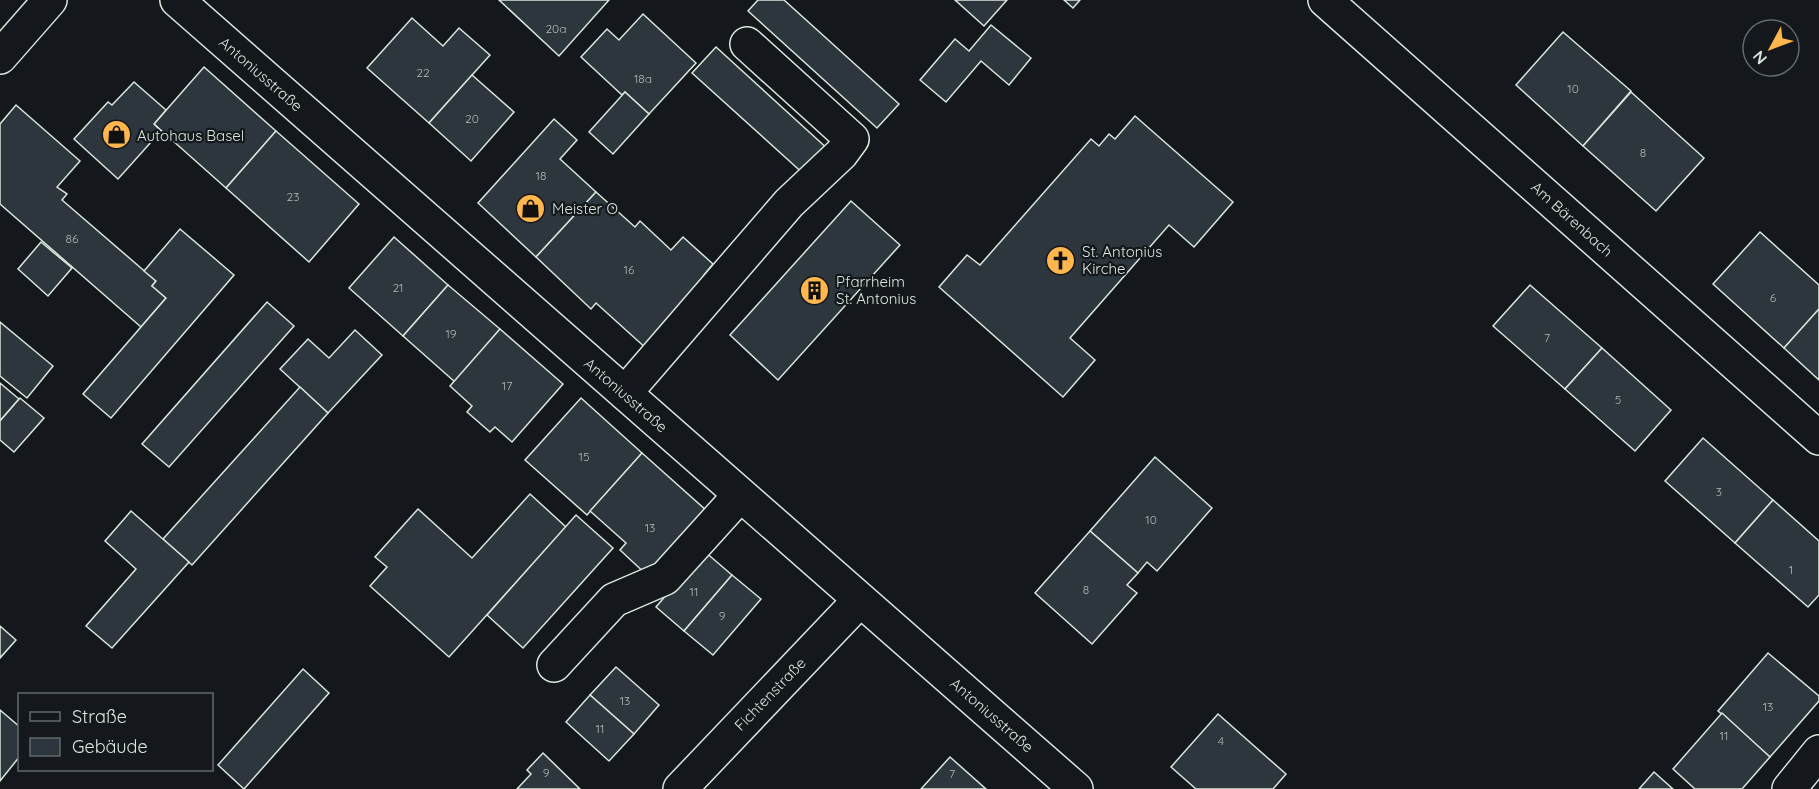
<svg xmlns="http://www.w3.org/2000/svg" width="1819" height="789" font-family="Quicksand,sans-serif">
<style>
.building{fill:#2c363c;stroke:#d8e6dc;stroke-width:1.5}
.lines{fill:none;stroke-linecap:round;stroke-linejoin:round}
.minor-casing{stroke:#d8e6dc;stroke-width:36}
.minor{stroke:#14181c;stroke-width:33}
.labels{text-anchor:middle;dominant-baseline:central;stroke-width:4.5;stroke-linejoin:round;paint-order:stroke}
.number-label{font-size:12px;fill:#adbab4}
.street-label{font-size:15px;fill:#d8e6dc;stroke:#14181c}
.poi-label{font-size:15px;fill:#d8e6dc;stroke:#14181c;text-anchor:start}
</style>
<rect width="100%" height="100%" fill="#14181c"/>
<g class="building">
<path d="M499,0h110l-50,56z"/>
<path d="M758,0h26l115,104 -22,24 -129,-117z"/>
<path d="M955,0h52l-23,26z"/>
<path d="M1064,0h16l-7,8z"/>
<path d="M643,14l53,49 -47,51 -24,-22 -3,3 -41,-38 26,-28 12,11z"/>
<path d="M412,18l31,28 16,-18 31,27 -61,68 -62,-55z"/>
<path d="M991,25l40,33 -22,27 -28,-24 -35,41 -26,-22 35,-41 14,12z"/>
<path d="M1563,32l68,59 -48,55 -67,-61z"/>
<path d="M716,47l114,104 -23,26 -115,-104z"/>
<path d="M204,67l72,64 -50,57 -72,-64z"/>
<path d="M472,75l42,37 -43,49 -42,-38z"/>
<path d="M134,82l32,28 -12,14 7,7 -43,48 -44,-40 34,-37 4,3z"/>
<path d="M625,92l24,22 -36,40 -24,-22z"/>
<path d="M1631,92l73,66 -48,53 -73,-65z"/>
<path d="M16,105l64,56 -23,26 10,7 -5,6 94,81 -4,5 14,12 -25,29 -141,-123v-80z"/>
<path d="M1135,116l98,86 -39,45 -25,-22 -99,113 25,22 -32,37 -124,-110 28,-32 13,10 111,-126 8,7 10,-12 6,5z"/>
<path d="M554,119l23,21 -17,19 36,33 -60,65 -58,-54z"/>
<path d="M276,131l83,73 -50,58 -83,-74z"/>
<path d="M596,192l39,35 5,-6 31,29 12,-13 30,27 -9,11 7,7 -63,68 -52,-47 -5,6 -55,-52z"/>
<path d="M851,201l49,44 -122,135 -48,-45z"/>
<path d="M180,229l54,46 -123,143 -28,-24 83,-96 -14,-12 4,-5 -12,-10z"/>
<path d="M1760,232l59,53v24l-35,39 -71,-64z"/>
<path d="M394,237l54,48 -45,51 -54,-48z"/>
<path d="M41,242l31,26 -24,28 -30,-27z"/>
<path d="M448,285l52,44 -45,53 -52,-46z"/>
<path d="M1530,285l72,63 -37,41 -72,-63z"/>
<path d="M267,302l27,24 -125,141 -27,-23z"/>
<path d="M1819,309v71l-35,-32z"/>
<path d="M0,322l53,44 -26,32 -27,-22z"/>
<path d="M500,329l63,55 -51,58 -17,-15 -5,5 -23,-20 5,-6 -22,-20z"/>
<path d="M355,330l27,25 -54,58 -48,-44 28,-30 21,19z"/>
<path d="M1602,348l69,62 -36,41 -70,-62z"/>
<path d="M0,383l19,16 -19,22z"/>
<path d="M300,387l28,26 -136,152 -29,-26z"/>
<path d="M20,398l24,20 -30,34 -14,-12v-19z"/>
<path d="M581,398l61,55 -55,62 -62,-55z"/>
<path d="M1703,438l70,62 -38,43 -70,-62z"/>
<path d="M642,453l65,58 -58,66 -29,-27 6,-7 -36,-32z"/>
<path d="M1155,457l57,51 -55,63 -10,-9 -9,11 -48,-42z"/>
<path d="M530,494l36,33 -117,130 -79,-71 17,-19 -12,-10 43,-48 54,49z"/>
<path d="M1773,500l46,41v54l-11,12 -73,-64z"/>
<path d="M131,511l58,51 -77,86 -26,-22 50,-57 -31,-28z"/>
<path d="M576,515l37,33 -90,100 -36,-33z"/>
<path d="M1090,531l48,42 -11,12 10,8 -45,51 -57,-51z"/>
<path d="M704,551l28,24 -48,56 -28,-24z"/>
<path d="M732,575l29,24 -48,56 -29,-24z"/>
<path d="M0,626l16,14 -16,18z"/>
<path d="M1768,653l51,43v5l-49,56 -52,-46z"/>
<path d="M616,667l43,38 -25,29 -44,-39z"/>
<path d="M303,669l26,24 -85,96 -26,-24z"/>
<path d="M590,695l44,39 -25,27 -43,-39z"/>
<path d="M0,710l20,17v29l-20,25z"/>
<path d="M1722,713l48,44 -28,32h-47l-22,-20z"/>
<path d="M1218,714l68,60 -13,15h-77l-25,-22z"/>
<path d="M543,753l37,36h-63l14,-15 -4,-4z"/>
<path d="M950,757l36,32h-65z"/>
<path d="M1654,772l19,17h-34z"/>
</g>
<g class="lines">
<defs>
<g id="minor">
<path d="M177,0l899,789"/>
<path d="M1325,0l494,438"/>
<path d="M0,57l50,-57"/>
<path d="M625,393l164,-190 52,-49 11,-15 -105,-95"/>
<path d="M554,665l60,-65 51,-22 75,-83"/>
<path d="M680,789l180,-189"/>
<path d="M1789,789l30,-37"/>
</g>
</defs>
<use href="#minor" class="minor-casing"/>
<use href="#minor" class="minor"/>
</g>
<defs>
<symbol id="shop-disc" viewBox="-11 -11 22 22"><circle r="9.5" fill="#ffb74d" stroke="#14181c"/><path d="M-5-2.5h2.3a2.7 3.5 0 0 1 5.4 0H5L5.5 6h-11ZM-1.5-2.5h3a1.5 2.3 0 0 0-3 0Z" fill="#111"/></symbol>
<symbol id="church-disc" viewBox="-11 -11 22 22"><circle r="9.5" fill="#ffb74d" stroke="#14181c"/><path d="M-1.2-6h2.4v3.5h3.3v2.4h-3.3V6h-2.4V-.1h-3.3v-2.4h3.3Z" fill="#111"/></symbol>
<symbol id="building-disc" viewBox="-11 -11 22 22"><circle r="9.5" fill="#ffb74d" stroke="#14181c"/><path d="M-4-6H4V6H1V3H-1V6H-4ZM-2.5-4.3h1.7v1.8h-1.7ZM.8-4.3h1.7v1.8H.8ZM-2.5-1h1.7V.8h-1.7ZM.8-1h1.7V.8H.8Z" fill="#111"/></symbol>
</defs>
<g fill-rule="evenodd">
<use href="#shop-disc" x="100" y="118" width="33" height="33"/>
<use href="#shop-disc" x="514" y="192" width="33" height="33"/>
<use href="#church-disc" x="1044" y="244" width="33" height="33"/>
<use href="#building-disc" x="798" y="274" width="33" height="33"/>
</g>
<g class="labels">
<g class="number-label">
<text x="556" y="28">20a</text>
<text x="423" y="72">22</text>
<text x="643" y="78">18a</text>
<text x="1573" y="88">10</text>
<text x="472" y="118">20</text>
<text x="1643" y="152">8</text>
<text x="541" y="175">18</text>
<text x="293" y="196">23</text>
<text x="72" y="238">86</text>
<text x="629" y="269">16</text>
<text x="398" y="287">21</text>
<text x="1773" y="297">6</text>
<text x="451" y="333">19</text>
<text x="1547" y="337">7</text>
<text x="507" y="385">17</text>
<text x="1618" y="399">5</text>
<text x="584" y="456">15</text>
<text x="1719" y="491">3</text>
<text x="1151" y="519">10</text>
<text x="650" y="527">13</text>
<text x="1791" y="569">1</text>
<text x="1086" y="589">8</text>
<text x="694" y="591">11</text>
<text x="722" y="615">9</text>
<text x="625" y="700">13</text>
<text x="1768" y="706">13</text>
<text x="600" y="728">11</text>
<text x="1724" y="735">11</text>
<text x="1221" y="740">4</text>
<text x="546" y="772">9</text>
<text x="952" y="773">7</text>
</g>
<g class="street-label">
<text transform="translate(261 74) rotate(41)">Antoniusstraße</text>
<text transform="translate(1572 219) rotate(42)">Am Bärenbach</text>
<text transform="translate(626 395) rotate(41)">Antoniusstraße</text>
<text transform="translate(770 694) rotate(-46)">Fichtenstraße</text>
<text transform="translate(992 715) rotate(41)">Antoniusstraße</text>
</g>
<g class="poi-label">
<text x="137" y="135">Autohaus Basel</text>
<text x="552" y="208">Meister O</text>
<text x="1082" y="251">St. Antonius<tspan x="1082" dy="17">Kirche</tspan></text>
<text x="836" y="281">Pfarrheim<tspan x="836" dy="17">St. Antonius</tspan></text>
</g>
</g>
<rect x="18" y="693" width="195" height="78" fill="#14181c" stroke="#626a69" stroke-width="1.5"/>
<rect x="30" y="712" width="30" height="9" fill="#14181c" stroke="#626a69" stroke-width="1.5"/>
<text x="72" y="723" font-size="18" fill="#d8e6dc">Straße</text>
<rect x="30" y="738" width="30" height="18" fill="#2c363c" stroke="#626a69" stroke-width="1.5"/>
<text x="72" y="753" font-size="18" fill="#d8e6dc">Gebäude</text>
<g transform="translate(1771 48) rotate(229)"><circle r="28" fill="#14181c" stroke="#626a69" stroke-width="1.5"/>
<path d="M0-4.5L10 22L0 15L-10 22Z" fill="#ffb74d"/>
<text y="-9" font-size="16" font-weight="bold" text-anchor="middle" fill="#d8e6dc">N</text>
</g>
</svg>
